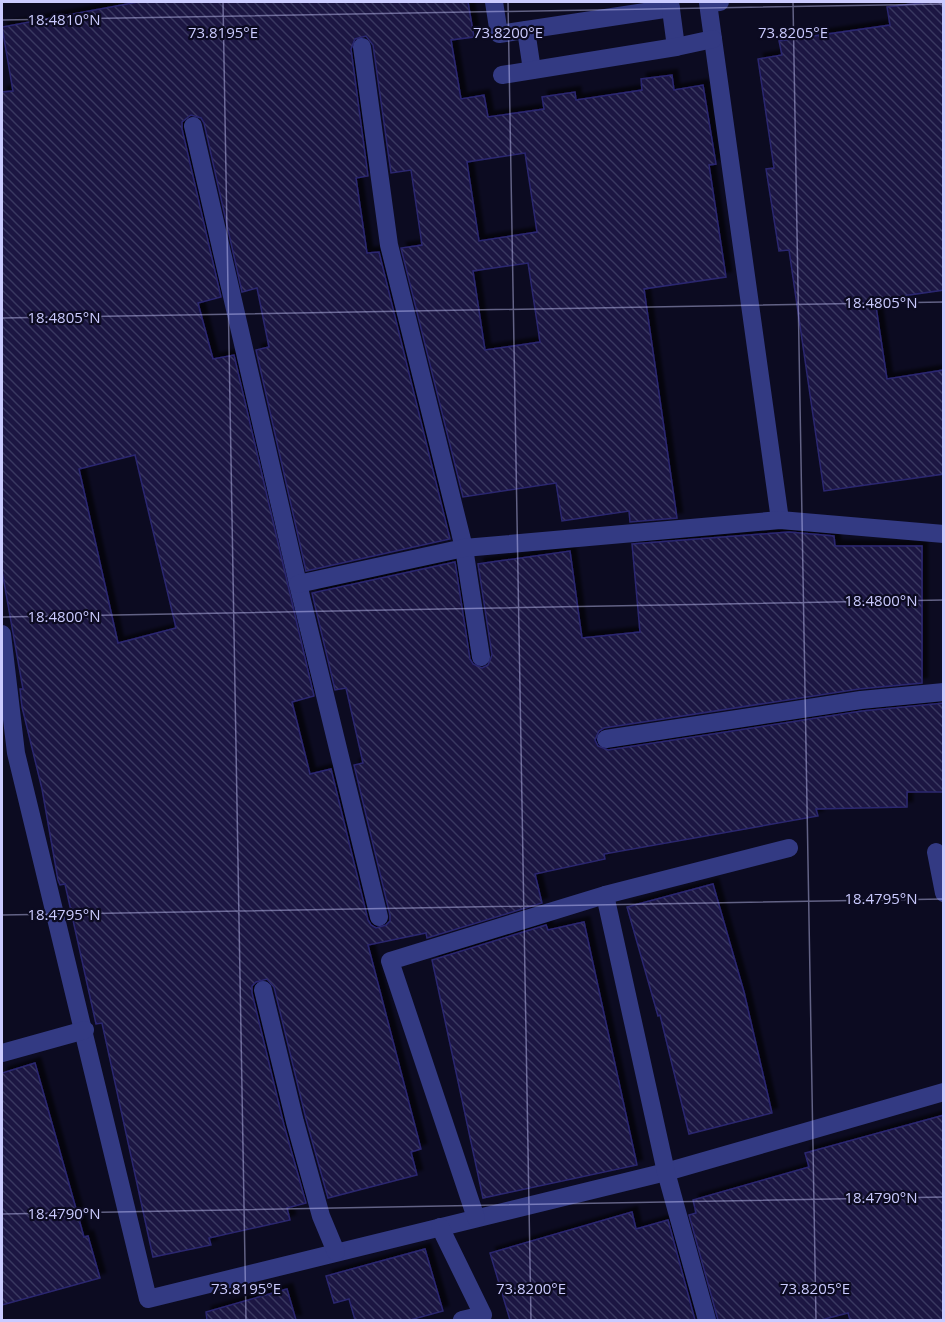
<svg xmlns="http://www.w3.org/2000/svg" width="945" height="1322" font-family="'Open Sans',sans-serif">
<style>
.building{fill:url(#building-back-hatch);stroke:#2c2770;stroke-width:1.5;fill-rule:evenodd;filter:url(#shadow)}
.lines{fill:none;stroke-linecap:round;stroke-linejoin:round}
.street{stroke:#333a83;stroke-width:18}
.ticks{fill:none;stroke:#cbcbff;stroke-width:1.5;stroke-opacity:0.45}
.ticks-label{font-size:15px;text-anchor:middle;fill:#cbcbff;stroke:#0c0b21;stroke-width:4.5;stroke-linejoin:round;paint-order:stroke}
</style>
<defs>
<pattern id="building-back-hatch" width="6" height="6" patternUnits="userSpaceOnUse" patternTransform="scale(1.5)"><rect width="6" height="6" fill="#1a1643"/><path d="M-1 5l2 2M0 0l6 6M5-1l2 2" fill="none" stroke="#3a375f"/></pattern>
<filter id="shadow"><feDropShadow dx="5.5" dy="-5.5" stdDeviation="1.5" flood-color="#0009"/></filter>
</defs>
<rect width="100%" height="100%" fill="#0c0b21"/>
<g class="building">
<path d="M138,2h330l6,35 -23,3 10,59 23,-4 4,22 56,-8 -2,-12 33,-5 1,8 66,-10 -1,-11 31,-4 2,15 29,-5 13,79 -7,1 17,112 -82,12 33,229 -47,4 -1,-11 -67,10 -6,-38 -93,14 -62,-249 21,-3 -11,-75 -20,3 -18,-128 -7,-9 -11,3 -4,10 17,127 -12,2 11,75 12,-1 71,287 -144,32 -50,-221 13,-3 -12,-59 -15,4 -38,-169 -3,-5 -10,-3 -9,7v7l39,168 -23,6 15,56 21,-4 80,341 -22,6 18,72 21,-5 37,151 3,5 5,3 10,-3 4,-4v-6l-36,-150 9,-2 -17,-75 -11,2 -23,-97 143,-31 15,97 3,5 9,4 6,-3 4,-10 -14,-91 92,-13 12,87 58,-6 -8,-88 157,-12 45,4 1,10h87v137l-63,6 -255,39 -5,3 -4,9 3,6 10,4 254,-39 82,-8v89h-37v15l-91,2 2,7 -214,38 1,5 -70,15 7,29 -115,35 -1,-5 -58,12 53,204 -10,3 6,23 -89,23 -22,-79 -32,-132 -7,-8 -11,3 -4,4v7l32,132 22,78 -19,5 3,12 -81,18 2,7 -58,12 -51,-234 -6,1 -31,-140 -5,1 -2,-5 -16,-91 -20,-82 -2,-18h3l-21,-118v-479l11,-1 -11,-64zM525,153l12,79 -58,9 -12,-79zM528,263l12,79 -55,8 -12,-79zM135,455l41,173 -58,15 -39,-174z"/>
<path d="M930,2h14v288l-69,10 12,79 57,-9v104l-120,17 -35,-241 -10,1 -13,-82 8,-1 -16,-109 24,-4 -3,-14 111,-16 -3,-18z"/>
<path d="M713,884l31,108 28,121 -83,21 -29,-119 -2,1 -31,-109z"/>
<path d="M584,922l53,243 -154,33 -51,-238 114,-35 2,5z"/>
<path d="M35,1063l49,174 4,-1 12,42 -98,27v-232z"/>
<path d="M944,1115v205h-94l-2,-7 -27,7h-103l-29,-105 7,-2 -3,-13 116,-33 -4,-14z"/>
<path d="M632,1212l4,17 32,-9 27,100h-185l-20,-67z"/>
<path d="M425,1249l18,62 -33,9h-55l-6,-21 -15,4 -8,-27z"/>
<path d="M287,1289l9,31h-89l-1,-8z"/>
</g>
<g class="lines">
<g class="street">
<path d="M494,2l5,32 172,-26"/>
<path d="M670,2l6,45"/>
<path d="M720,2l-12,1 72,517"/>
<path d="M526,30l6,40"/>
<path d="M362,47l27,198 75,303 17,109"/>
<path d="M502,75l174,-28 37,-8"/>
<path d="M193,126l105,458 81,333"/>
<path d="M298,584l166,-36 316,-28 164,14"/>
<path d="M2,634l14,119 132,546 518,-127 278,-80"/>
<path d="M606,739l255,-39 83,-8"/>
<path d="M936,852l8,41"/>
<path d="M605,895l61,277 41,148"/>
<path d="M263,990l32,132 26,94 15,36"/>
<path d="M2,1053l83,-23"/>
<path d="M476,1218l-86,-257 215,-66 184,-47"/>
<path d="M440,1227l43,88 -21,5"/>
</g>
</g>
<path class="ticks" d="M223,2l23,1318M508,2l23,1318M793,2l23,1318M2,20l942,-16M2,318l942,-16M2,617l942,-17M2,915l942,-16M2,1214l942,-17"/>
<g class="ticks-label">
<text x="64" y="25">18.4810°N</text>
<text x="223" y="38">73.8195°E</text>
<text x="508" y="38">73.8200°E</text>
<text x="793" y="38">73.8205°E</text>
<text x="881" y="308">18.4805°N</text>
<text x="64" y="323">18.4805°N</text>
<text x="881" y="606">18.4800°N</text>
<text x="64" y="622">18.4800°N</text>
<text x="881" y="904">18.4795°N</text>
<text x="64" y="920">18.4795°N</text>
<text x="881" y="1203">18.4790°N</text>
<text x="64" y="1219">18.4790°N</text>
<text x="246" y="1294">73.8195°E</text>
<text x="531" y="1294">73.8200°E</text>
<text x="815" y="1294">73.8205°E</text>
</g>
<rect width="945" height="1322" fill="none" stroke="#cbcbff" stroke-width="6"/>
</svg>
